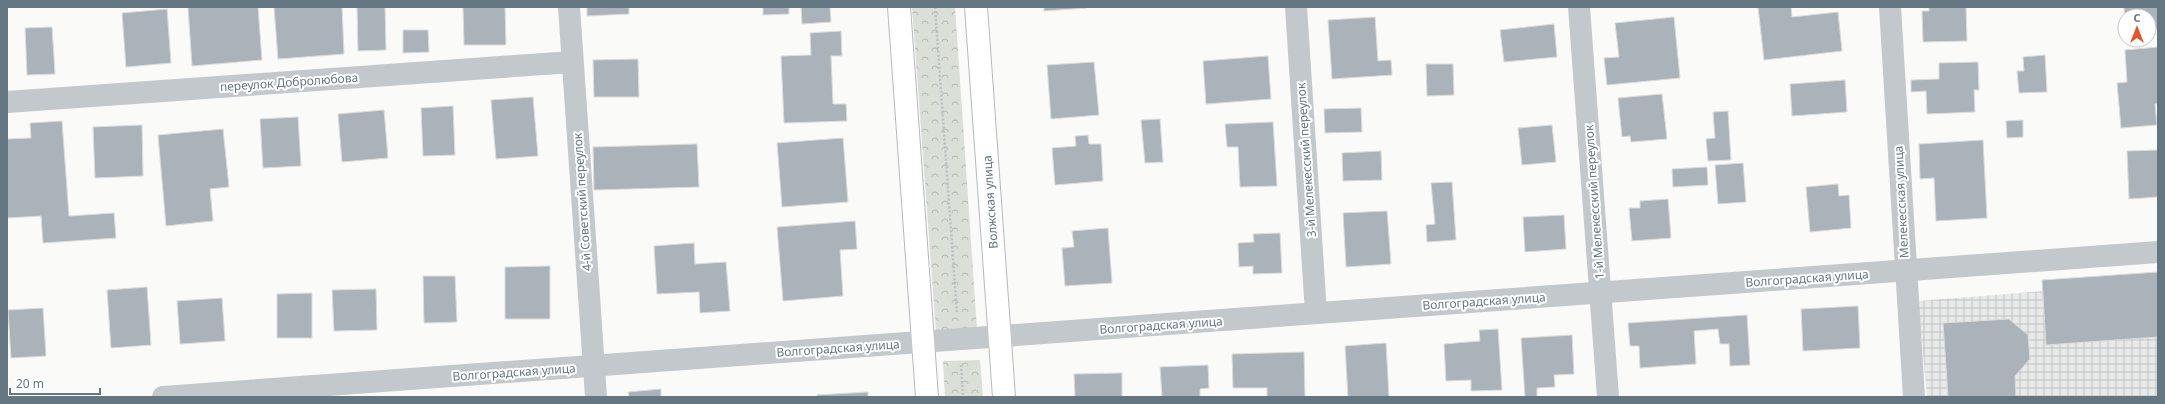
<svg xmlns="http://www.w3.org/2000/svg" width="2165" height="404" font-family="'Noto Sans',sans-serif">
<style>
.industrial{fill:url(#industrial-grid)}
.forest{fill:url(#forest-crowns)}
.building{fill:#aab3b9;stroke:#dcdcda}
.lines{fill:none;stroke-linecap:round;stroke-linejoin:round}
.secondary-casing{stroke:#b3babf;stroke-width:24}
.path{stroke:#bbbfc2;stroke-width:2.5;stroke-dasharray:2 2;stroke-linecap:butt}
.minor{stroke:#c3c8cc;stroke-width:22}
.secondary{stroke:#fff;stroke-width:22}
.labels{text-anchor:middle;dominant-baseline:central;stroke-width:4;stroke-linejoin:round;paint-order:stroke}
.street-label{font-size:12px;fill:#657683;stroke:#fff}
</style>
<defs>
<pattern id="industrial-grid" width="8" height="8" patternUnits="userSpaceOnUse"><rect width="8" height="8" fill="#e8e9e9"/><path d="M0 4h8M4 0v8" fill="none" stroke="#c0c1c2"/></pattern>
<pattern id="forest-crowns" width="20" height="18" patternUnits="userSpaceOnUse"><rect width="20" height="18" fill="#dadfd7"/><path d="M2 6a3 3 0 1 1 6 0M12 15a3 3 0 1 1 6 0" fill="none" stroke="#b4b9b4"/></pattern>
</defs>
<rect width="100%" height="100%" fill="#fafaf8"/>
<path class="industrial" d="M2158,282v115h-231l-9,-96z"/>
<g class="forest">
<path d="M912,7h43l22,323 -41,2z"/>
<path d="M980,360l3,37h-38l-2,-36z"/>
</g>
<g class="building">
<path d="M188,7h70l4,53 -70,6z"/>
<path d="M274,7h68l2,47 -66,5z"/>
<path d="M357,7h28l1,43 -28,1z"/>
<path d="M463,7h42l1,38h-42z"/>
<path d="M587,7h42v7l-42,2z"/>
<path d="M763,7h26v7l-26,1z"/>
<path d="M801,7h29l1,15 -29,2z"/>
<path d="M1044,7h43v1l-43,3z"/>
<path d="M1758,7h33l1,10 46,-5 4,39 -78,9z"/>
<path d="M1929,7h37l1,34 -44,1 -1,-31h7z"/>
<path d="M2124,7h34v22h-9v-13h-24v13z"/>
<path d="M167,9l4,54 -45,4 -4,-54z"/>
<path d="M1375,17l3,44 13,-1 1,15 -60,4 -4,-59z"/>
<path d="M1674,17l6,61 -73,7 -3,-27 15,-1 -4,-34z"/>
<path d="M1554,24l3,33 -53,5 -4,-32z"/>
<path d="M52,27l3,47 -28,1 -2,-47z"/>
<path d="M403,30h25l1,22 -26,1z"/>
<path d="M841,31l1,25h-11l2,48h13l1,17 -63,2 -3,-67 30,-1 -1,-22z"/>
<path d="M2158,47v57h-3l2,21 -36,3 -4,-45 10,-1 -2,-32z"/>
<path d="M2045,55l2,37 -28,1 -2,-22h7l-1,-14z"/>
<path d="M1268,56l3,43 -65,5 -3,-43z"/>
<path d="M638,59l1,38h-45l-1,-37z"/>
<path d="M1094,62l5,53 -48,4 -4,-54z"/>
<path d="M1978,62l1,28h-5l1,22 -48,2 -1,-23 -15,1v-12l28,-1v-16z"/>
<path d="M1426,64h27l1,31 -27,1z"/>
<path d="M1845,80l2,32 -55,4 -2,-32z"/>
<path d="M1662,94l5,45 -36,3 -1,-6 -8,1 -4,-39z"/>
<path d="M533,97l5,59 -42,3 -5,-59z"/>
<path d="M453,106l2,49 -32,1 -2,-48z"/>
<path d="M1361,108l1,24 -37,1 -1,-24z"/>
<path d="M384,110l4,48 -46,4 -4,-48z"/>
<path d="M1728,111l3,49 -23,1 -2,-22 9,-1 -2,-26z"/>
<path d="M298,117l3,49 -38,2 -3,-49z"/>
<path d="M1160,119l3,43 -18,1 -4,-43z"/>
<path d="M2023,120v17l-16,1 -1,-17z"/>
<path d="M62,121l7,95 45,-3 2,25 -73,5 -2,-27 -34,2v-79l24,-1 -1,-15z"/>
<path d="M1273,122l4,64 -37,1 -2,-40h-11l-2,-23z"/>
<path d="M142,125l1,51 -48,2 -2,-51z"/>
<path d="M1552,125l4,37 -34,3 -4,-37z"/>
<path d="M223,129l6,58 -19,2 3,32 -47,5 -8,-91z"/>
<path d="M1088,135l1,9h12l2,37 -48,4 -3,-37 24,-2 -1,-10z"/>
<path d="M843,138l5,64 -66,5 -5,-64z"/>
<path d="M1983,140l4,78 -51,3 -2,-43 -14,1 -1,-35z"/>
<path d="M697,144l2,43 -105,3 -1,-43z"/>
<path d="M2158,150v47l-29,2 -2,-48z"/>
<path d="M1381,151l1,29 -39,1 -1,-28z"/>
<path d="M1743,163l3,39 -28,2 -3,-39z"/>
<path d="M1707,167l1,18 -35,2 -1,-18z"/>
<path d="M1452,182l4,58 -29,2 -1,-17 9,-1 -4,-41z"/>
<path d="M1838,184l1,12 10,-1 2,33 -41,4 -4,-45z"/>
<path d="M1668,199l3,39 -39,3 -3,-33h11v-7z"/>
<path d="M1387,211l4,53 -45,3 -3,-54z"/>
<path d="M1564,215l2,34 -41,3 -2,-35z"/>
<path d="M855,221l2,28 -17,1 3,46 -60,5 -6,-74z"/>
<path d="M1108,228l4,55 -47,3 -3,-38 12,-1 -2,-16z"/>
<path d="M1280,233l2,40 -29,1v-8l-14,1 -1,-24 16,-1 -1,-8z"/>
<path d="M694,243l1,21 31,-2 4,49 -30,2 -1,-21 -42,2 -3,-48z"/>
<path d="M550,266v53h-45v-52z"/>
<path d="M2158,272v65l-112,8 -4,-65z"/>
<path d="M423,276h32l2,46 -33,1z"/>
<path d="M147,287l4,58 -40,3 -4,-58z"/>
<path d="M376,289l1,41 -43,1 -2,-41z"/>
<path d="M312,293v45h-35v-44z"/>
<path d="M222,298l3,43 -45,3 -3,-43z"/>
<path d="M1858,306l2,42 -57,3 -2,-42z"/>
<path d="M43,308l3,48 -35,2 -3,-48z"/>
<path d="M1747,315l3,50 -20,1 -1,-22h-9l-2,-15 -24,2 2,33 -56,4 -1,-22h-9l-2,-23z"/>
<path d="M2009,319l19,16 2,24 -15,17 1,21h-68l-5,-74z"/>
<path d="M1498,329l4,61 -31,1v-11l-25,1 -2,-37 36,-3 -1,-11z"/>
<path d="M1572,335l2,39 -20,1 1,12 -18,1v9h-12l-4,-59z"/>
<path d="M1386,343l3,54h-41l-3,-51z"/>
<path d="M1304,352l1,45h-38v-9h-34l-1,-34z"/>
<path d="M1208,365l1,23 -9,1v8h-38l-2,-30z"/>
<path d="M1122,373v24h-47l-1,-23z"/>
<path d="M661,389v8h-32l-1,-5z"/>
<path d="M868,392v5h-51v-2z"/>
</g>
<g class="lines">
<defs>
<g id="secondary">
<path d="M899,7l28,390"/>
<path d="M976,7l28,390"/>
</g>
</defs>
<use href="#secondary" class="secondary-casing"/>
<g class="path">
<path d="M935,7l22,307"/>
<path d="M961,365l2,32"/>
</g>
<g class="minor">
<path d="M569,7l27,390"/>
<path d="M1296,7l20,306"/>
<path d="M1579,7l29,390"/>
<path d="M1890,7l24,390"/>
<path d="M7,102l565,-40"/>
<path d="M163,397l1995,-145"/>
</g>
<use href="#secondary" class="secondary"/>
</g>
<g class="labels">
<g class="street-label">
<text transform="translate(289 82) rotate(-4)">переулок Добролюбова</text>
<text transform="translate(1306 160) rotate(-94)">3-й Мелекесский переулок</text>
<text transform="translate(582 202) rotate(-94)">4-й Советский переулок</text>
<text transform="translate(990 202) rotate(-94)">Волжская улица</text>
<text transform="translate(1594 202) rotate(-94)">1-й Мелекесский переулок</text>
<text transform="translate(1901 202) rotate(-93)">Мелекесская улица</text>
<text transform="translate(1807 278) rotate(-4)">Волгоградская улица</text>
<text transform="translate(1484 301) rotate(-4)">Волгоградская улица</text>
<text transform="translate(1161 325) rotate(-4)">Волгоградская улица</text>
<text transform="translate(838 348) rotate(-4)">Волгоградская улица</text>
<text transform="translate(514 372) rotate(-4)">Волгоградская улица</text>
</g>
</g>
<rect width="2165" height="404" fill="none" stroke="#657683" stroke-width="16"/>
<g transform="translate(2137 28)"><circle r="19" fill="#ffffff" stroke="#c1c8cd"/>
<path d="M0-3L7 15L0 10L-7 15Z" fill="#e4572e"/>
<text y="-6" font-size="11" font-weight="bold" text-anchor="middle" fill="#657683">С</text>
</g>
<path d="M10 388v6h90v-6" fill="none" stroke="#657683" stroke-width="2"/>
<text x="16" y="388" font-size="12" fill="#657683" stroke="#ffffff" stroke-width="3" paint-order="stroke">20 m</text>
</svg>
